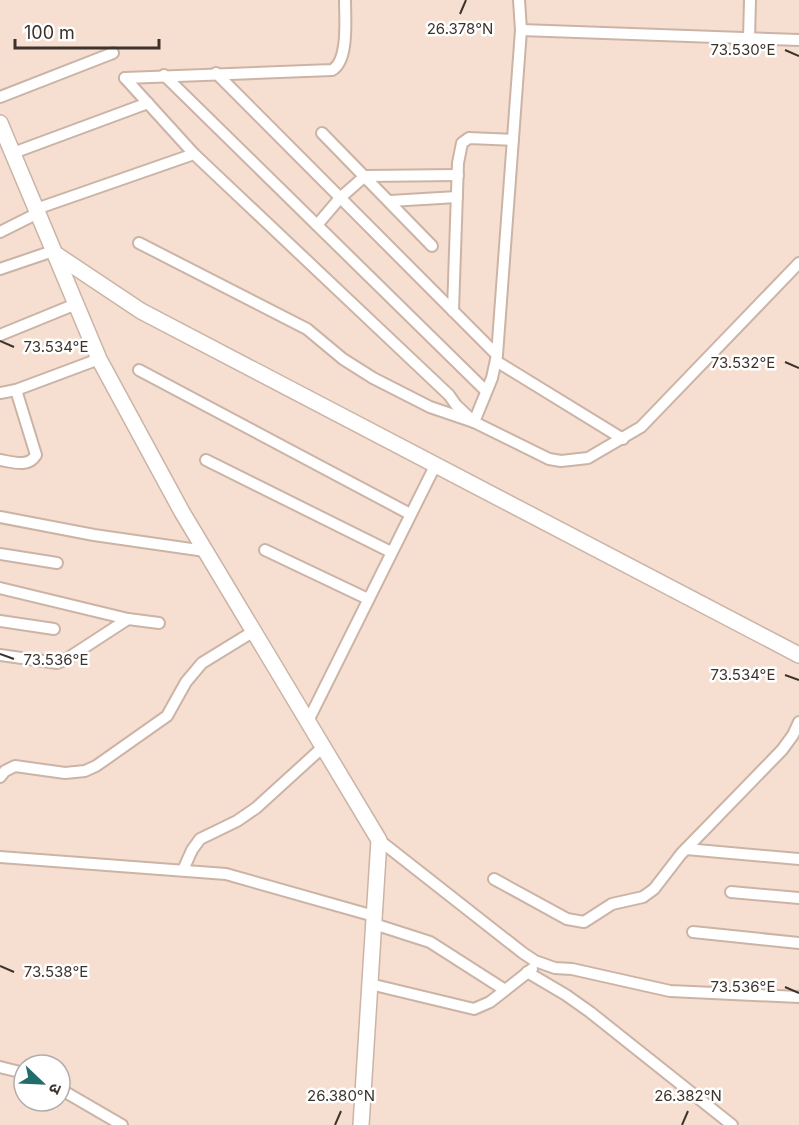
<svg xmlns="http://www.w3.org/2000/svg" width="799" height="1125" font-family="Inter,'Noto Sans Devanagari',sans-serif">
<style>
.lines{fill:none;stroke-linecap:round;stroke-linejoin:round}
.street-casing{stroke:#cbb4a6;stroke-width:14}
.secondary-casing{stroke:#cbb4a6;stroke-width:18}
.street{stroke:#fff;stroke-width:10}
.secondary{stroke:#fff;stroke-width:15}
.ticks{fill:none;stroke:#3c332d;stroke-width:2}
.ticks-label{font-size:15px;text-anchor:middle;fill:#3c332d;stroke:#fff;stroke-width:5;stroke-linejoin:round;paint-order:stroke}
</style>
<rect width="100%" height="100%" fill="#f6ded0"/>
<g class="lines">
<defs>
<g id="street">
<path d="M521,30l278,10"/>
<path d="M749,38l1,-38"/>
<path d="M216,73l281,282"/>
<path d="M164,75l322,316"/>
<path d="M125,78l69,76 255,241 7,10 18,17 75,37 12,2 27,-3 53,-31 158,-164"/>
<path d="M125,78l207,-8c17,-9 13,-52 13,-70"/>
<path d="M0,97l113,-44"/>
<path d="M322,133l110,113"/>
<path d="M13,153l135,-50"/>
<path d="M390,201l67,-4"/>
<path d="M36,209l158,-55"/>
<path d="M317,225l23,-27 25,-22 93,-1"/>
<path d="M0,232l38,-19"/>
<path d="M139,243l168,86 36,30 30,19 57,29 44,15 18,-44 5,-23 24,-325 -2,-30"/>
<path d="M0,269l53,-18"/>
<path d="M453,311l5,-148 4,-20 7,-5 44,2"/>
<path d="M0,335l76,-31"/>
<path d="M496,361l127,78"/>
<path d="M139,370l271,144"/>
<path d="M0,393l16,-3 83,-31"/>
<path d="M0,460c13,2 28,8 36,-5l-20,-65"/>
<path d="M206,460l185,92"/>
<path d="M0,517l94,18 111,16"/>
<path d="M265,550l103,49"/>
<path d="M0,554l57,9"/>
<path d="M0,588l128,31 31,4"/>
<path d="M0,621l54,8"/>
<path d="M0,655l57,8 8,-3 63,-41"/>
<path d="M308,721l127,-255"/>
<path d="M0,777l5,-6 10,-5 50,7 20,-2 11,-5 71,-50 19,-34 16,-19 52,-32"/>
<path d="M379,840l144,113 12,8 20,7 17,1 98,22 129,6"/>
<path d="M686,849l113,10"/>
<path d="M0,857l226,17 148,42"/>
<path d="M183,870l9,-20 8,-11 37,-18 19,-13 67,-61"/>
<path d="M494,879l73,40 17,3 28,-18 31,-7 11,-8 27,-35 101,-104 11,-15 6,-13"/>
<path d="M731,892l68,6"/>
<path d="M374,924l56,18 75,48"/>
<path d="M693,932l106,11"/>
<path d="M527,972l39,23 24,17 142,113"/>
<path d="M370,984l104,25 16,-7 42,-33"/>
<path d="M0,1067l24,6"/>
<path d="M60,1089l62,36"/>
</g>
<g id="secondary">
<path d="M0,123l99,236 83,153 197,328 -18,285"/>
<path d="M54,253l87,58 658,344"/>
</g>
</defs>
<use href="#street" class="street-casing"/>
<use href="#secondary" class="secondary-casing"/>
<use href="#street" class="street"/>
<use href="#secondary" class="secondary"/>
</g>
<path class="ticks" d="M460,14l6,-14M785,50l14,6M0,341l14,6M785,362l14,6M0,654l14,5M785,675l14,5M0,966l14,6M785,987l14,6M335,1125l6,-14M682,1125l6,-14"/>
<g class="ticks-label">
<text x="460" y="34">26.378°N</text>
<text x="743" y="55">73.530°E</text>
<text x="56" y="352">73.534°E</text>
<text x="743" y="368">73.532°E</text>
<text x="56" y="665">73.536°E</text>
<text x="743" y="680">73.534°E</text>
<text x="56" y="977">73.538°E</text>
<text x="743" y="992">73.536°E</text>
<text x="341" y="1101">26.380°N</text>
<text x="688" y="1101">26.382°N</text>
</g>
<g transform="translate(42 1083) rotate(113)"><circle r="28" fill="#ffffff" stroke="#b1adab" stroke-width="1.5"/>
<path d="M0-4.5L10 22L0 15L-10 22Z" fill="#216d6c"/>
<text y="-9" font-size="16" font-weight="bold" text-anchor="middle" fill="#3c332d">उ</text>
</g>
<path d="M15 39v9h144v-9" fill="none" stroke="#3c332d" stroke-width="3"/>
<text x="24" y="39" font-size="18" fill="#3c332d" stroke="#ffffff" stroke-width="4.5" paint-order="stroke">100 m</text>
</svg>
